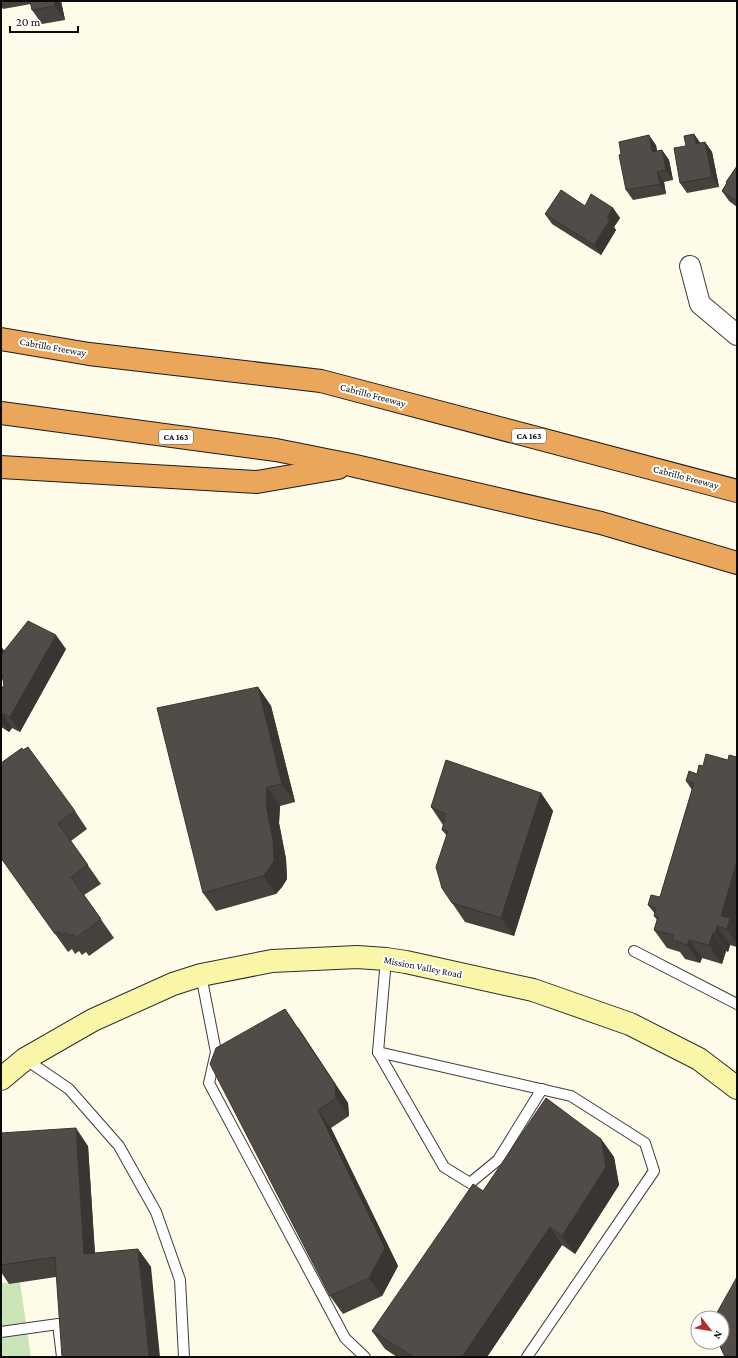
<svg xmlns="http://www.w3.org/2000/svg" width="738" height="1358" font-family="'Crimson Pro',serif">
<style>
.green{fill:#cbe5b6}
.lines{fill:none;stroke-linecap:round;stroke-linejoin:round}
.lane-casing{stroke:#3d3d3d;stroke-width:12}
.street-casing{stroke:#3d3d3d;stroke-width:22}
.secondary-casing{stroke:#2c2c2c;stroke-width:24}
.highway-casing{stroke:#1b1b1b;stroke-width:24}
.lane{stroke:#fff;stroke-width:10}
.street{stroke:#fff;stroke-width:20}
.secondary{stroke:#f9f6a8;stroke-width:22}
.highway{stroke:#eaa65b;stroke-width:22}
.wall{fill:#47413e}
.shaded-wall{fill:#393532}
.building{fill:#524c48;stroke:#393532}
.labels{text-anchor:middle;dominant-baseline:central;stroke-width:4;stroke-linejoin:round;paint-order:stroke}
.shield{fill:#fff;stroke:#545454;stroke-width:1}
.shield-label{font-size:9px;font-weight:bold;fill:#0a0a0a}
.street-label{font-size:10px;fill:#0a0a0a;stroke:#fff}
</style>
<rect width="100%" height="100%" fill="#fefbe9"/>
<path class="green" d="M20,1282l11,75h-30v-74z"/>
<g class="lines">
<defs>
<g id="lane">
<path d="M634,951l103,53"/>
<path d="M386,959l-8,93 193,44 74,47 9,28 -127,186"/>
<path d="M201,975l15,77 -7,31 136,255 20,19"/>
<path d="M378,1052l66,115 26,16 28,-23 44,-71"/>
<path d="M25,1059l44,30 50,57 37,66 24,68 4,77"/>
<path d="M1,1332l57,-8 4,33"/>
</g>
<path id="street" d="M690,266l10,38 37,31"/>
<path id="secondary" d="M1,1079l24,-20 68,-39 80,-36 28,-9 71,-14 85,-4 29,2 20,3 127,28 97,34 69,35 38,29"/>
<g id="highway">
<path d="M1,339l88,15 232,27 416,110"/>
<path d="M1,413l275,37 75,15 250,58 136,40"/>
<path d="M1,467l256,15 81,-14"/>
</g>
</defs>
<use href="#lane" class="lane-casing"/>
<use href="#street" class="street-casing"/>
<use href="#secondary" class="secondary-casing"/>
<use href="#highway" class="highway-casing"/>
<use href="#lane" class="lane"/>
<use href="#street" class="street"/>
<use href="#secondary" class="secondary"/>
<use href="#highway" class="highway"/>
</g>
<g class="wall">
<path d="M1,1h60l4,19 -23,4 -10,-14 -1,-6 -28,5 -2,-3z"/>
<path d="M694,134l6,9 5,-1 7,10 7,35 -32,6 -7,-10 6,-37z"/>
<path d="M656,145l1,6 5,-1 7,10 4,20 -9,2 2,12 -33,6 -7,-10z"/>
<path d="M737,166v41l-8,-6 -7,-10z"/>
<path d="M585,206l28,2 7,10 -6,9 2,3 -15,25 -49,-31 -7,-10z"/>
<path d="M1,646l3,5 62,-2 -46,83 -8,-4 -3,4 -8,-5v-37l3,-5 -2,-10 -1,1z"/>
<path d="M258,687l13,19 24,96 -15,4 -1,17 7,36 1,20 -5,8 -6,7 -60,17 -13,-18z"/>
<path d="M737,757v165l-1,5 1,2v18l-7,-2 -2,7 -2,-1 -4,13 -20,-6 -2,5 -15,-4 -5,-7 -13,-4 -13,-18 3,-10 -3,-4 1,-2 -7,-9 12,-8 32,-107 -6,-9 11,-7 6,-8 25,-6z"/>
<path d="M541,793l12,18 -39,125 -49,-14 -23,-34 5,-52 -5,-6 1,-5 -12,-18z"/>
<path d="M75,811l12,18 -16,12 30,43 -17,11 30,43 -25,18 -3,-4 -4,3 -3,-4 -4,3 -3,-5 -4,3 -67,-94z"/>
<path d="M298,1027l50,76 1,13 -18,12 67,138 -16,30 -39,18 -13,-18z"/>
<path d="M1,1133l87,13 7,107 43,-4 13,18 -95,10 -47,7 -8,-12z"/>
<path d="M601,1139l13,18 5,28 -44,69 -13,-9 -75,112h-90l-12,-8 -13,-18z"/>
</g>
<g class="shaded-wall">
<path d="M54,1h7l4,19 -10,-14z"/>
<path d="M694,134l7,10h-5z"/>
<path d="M649,135l7,10 3,17 -7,-10z"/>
<path d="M705,142l7,10 7,35 -7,-10z"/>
<path d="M662,150l7,10 4,20 -7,-10z"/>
<path d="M657,172l7,10 2,12 -6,-10z"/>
<path d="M613,208l7,10 -6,9 2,3 -15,25 -7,-10 13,-27z"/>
<path d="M56,635l10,14 -46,83 -10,-15z"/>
<path d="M1,646l10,16 -10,14z"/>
<path d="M258,687l13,19 24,96 -13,-18z"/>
<path d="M2,714l10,14 -3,4 -8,-11v-6z"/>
<path d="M267,787l13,19 -1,17 7,36 1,20 -5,8 -6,7 -13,-18z"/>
<path d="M541,793l12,18 -39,125 -13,-18z"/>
<path d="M737,861v61l-1,5 1,2v15l-10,-15 -6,-13z"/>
<path d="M717,926l13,19 -2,7 -13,-18z"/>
<path d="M713,933l13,18 -4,13 -13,-19z"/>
<path d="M689,940l13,18 -2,5 -13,-18z"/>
<path d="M285,1009l63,94 1,13 -13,-18z"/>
<path d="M318,1110l13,18 67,138 -16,30 -13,-18z"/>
<path d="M76,1128l12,18 8,126 -12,-18z"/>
<path d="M601,1139l13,18 5,28 -44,69 -13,-18z"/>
<path d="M550,1227l12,18 -75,112h-25z"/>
<path d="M138,1249l13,18 9,90h-11z"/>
</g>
<g class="building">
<path d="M30,1h24l1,5 -23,4z"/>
<path d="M694,134l2,10 9,-2 7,35 -32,6 -6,-35 12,-2 -2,-10z"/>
<path d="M649,135l3,17 10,-2 4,20 -9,2 3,12 -34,6 -7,-35 2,-1 -2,-12z"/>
<path d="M737,166v35l-15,-10 5,-8 -1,-1z"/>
<path d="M561,190l24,16 6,-12 22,14 -6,10 3,2 -16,25 -49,-31z"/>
<path d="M28,621l28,14 -46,82 -8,-3 -1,1v-25l3,-5 -3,-15v-15z"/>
<path d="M258,687l24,97 -15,3 -1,17 7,37 1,20 -5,8 -6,7 -60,17 -46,-185z"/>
<path d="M28,747l47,64 -17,12 30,42 -17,12 30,42 -25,19 -3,-4 -4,2 -3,-4 -4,3 -3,-4 -4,3 -54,-76v-95l21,-15 1,2z"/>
<path d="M706,754l22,6 1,-5 8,2v104l-16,55 9,2 -3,11 -10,-3 -2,8 -2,-1 -4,12 -20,-5 -2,5 -15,-5 2,-5 -20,-5 4,-13 -4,-1 2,-8 -8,-3 3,-10 9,2 34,-114 -8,-2 3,-10 8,3 2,-9 4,1z"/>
<path d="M446,760l95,33 -40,125 -49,-15 -10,-15 -6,-21 12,-36 -6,-1 4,-16 -15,-7z"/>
<path d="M285,1009l50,75 1,14 -18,12 67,138 -16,30 -39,18 -120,-232 6,-16z"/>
<path d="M546,1098l55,41 5,28 -44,69 -12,-9 -88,130h-48l-42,-26 101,-147 10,7z"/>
<path d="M76,1128l8,126 54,-5 11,108h-87l-7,-100 -54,8v-132z"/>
<path d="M737,1277v80h-12l-7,-15h4v-24h-8z"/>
</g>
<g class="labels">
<g class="shield">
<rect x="512" y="429" width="34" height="14" rx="3"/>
<rect x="159" y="430" width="34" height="14" rx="3"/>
</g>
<g class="shield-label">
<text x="529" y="436">CA 163</text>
<text x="176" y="437">CA 163</text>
</g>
<g class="street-label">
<text transform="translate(53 347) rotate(10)">Cabrillo Freeway</text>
<text transform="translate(373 395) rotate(15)">Cabrillo Freeway</text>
<text transform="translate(686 477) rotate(15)">Cabrillo Freeway</text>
<text transform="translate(423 967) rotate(11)">Mission Valley Road</text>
</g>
</g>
<rect width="738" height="1358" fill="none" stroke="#0a0a0a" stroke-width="4"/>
<g transform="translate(710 1330) rotate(121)"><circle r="19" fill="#ffffff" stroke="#9d9d9d"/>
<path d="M0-3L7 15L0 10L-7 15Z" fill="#b02f2d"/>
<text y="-6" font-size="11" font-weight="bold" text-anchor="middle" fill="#0a0a0a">N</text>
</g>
<path d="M10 26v6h68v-6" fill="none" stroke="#0a0a0a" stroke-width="2"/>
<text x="16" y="26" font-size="12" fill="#0a0a0a" stroke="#ffffff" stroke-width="3" paint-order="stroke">20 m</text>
</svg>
